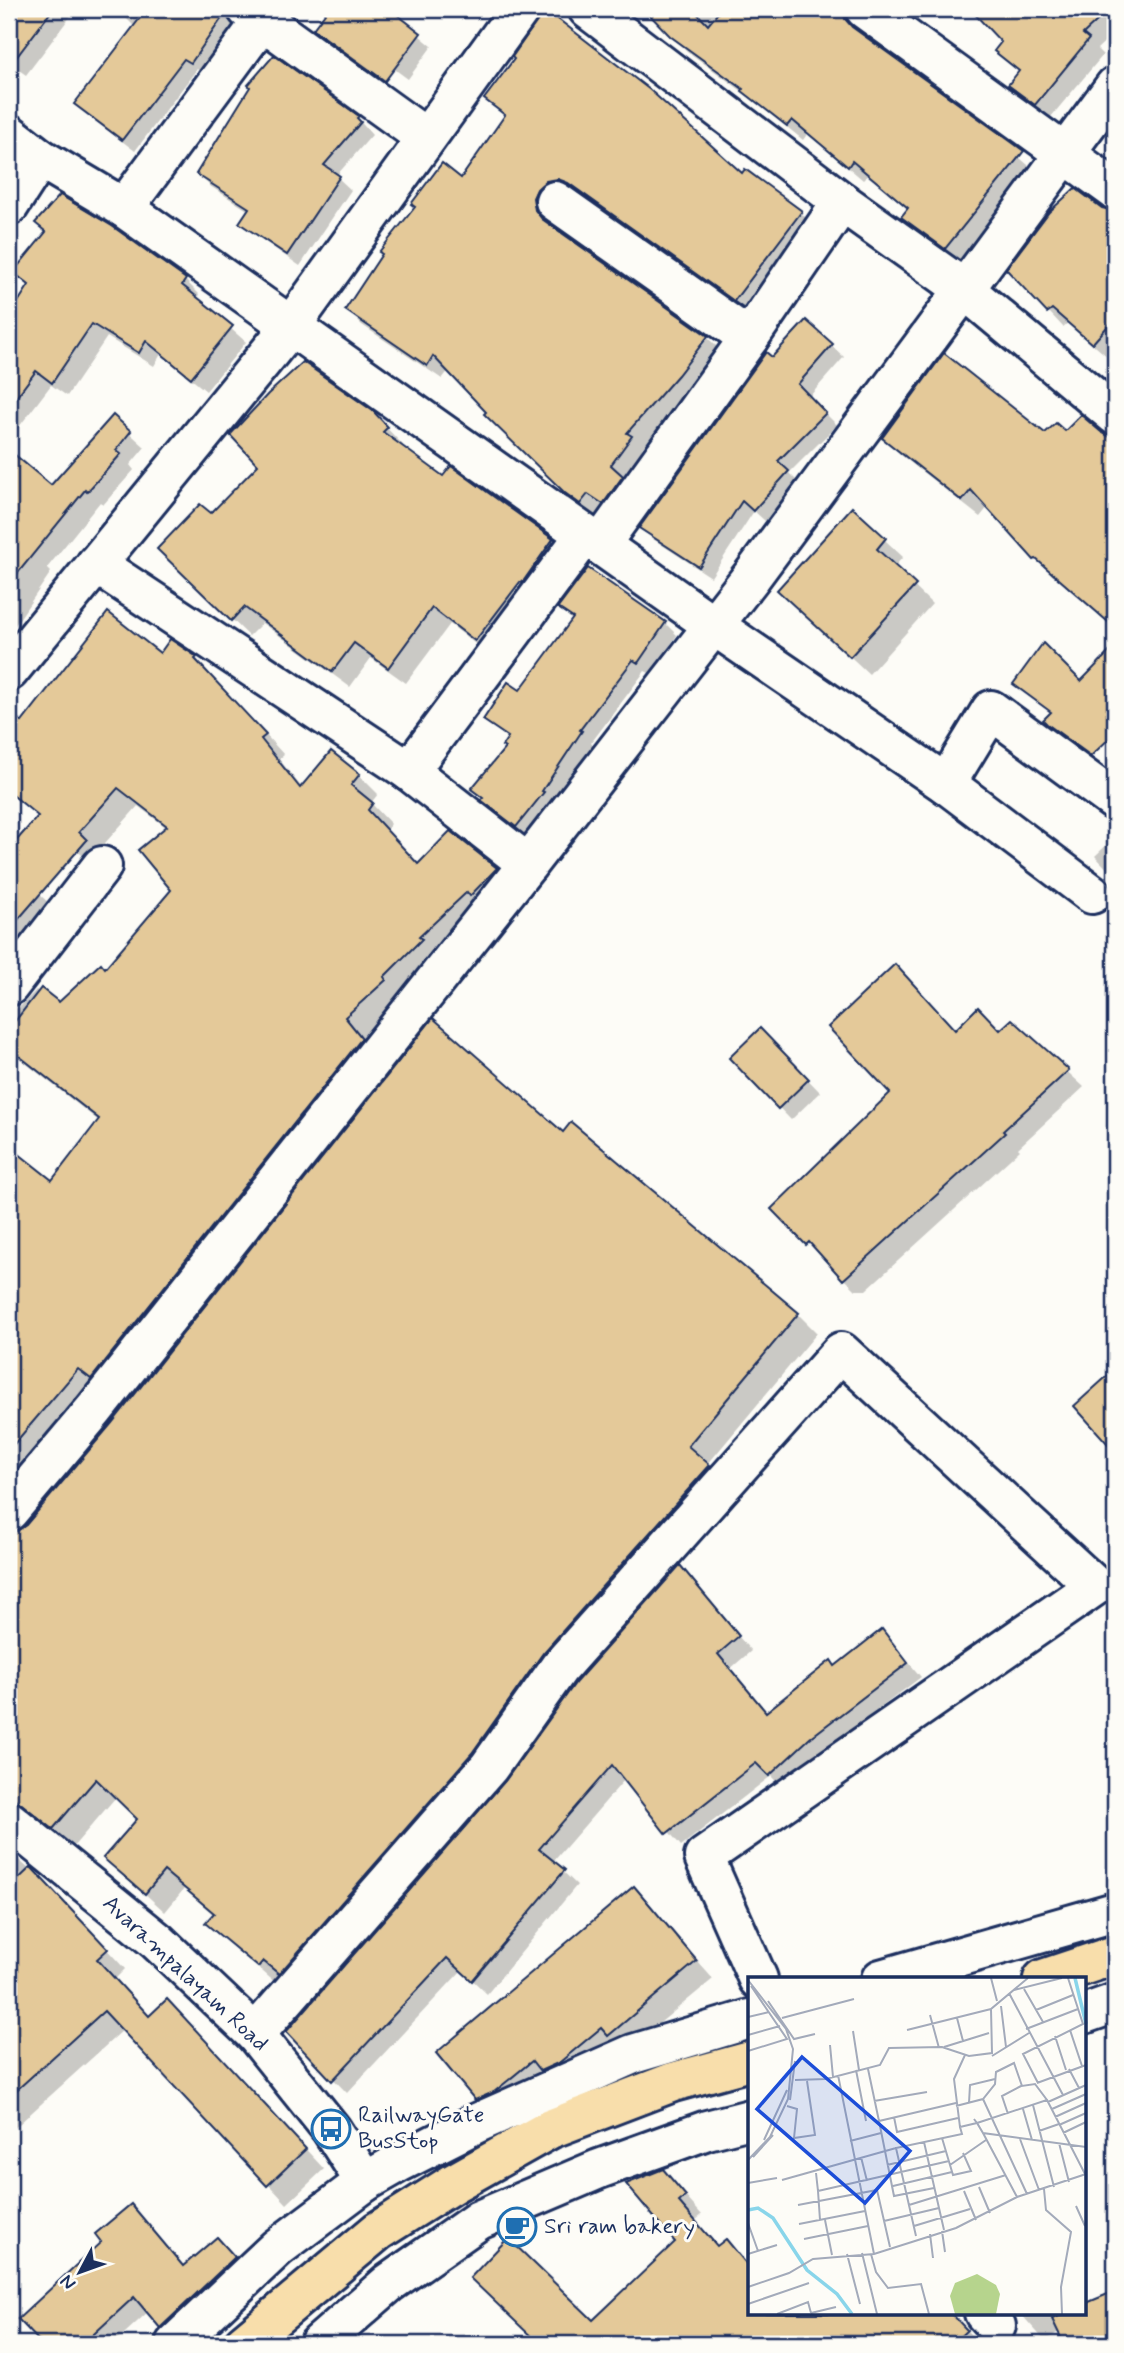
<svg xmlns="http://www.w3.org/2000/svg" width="1124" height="2353" font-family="Mynerve,sans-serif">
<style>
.shadow{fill:#0003}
.building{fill:#e4c999;stroke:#1b2f5e;stroke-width:2}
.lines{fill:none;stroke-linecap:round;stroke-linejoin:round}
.minor-casing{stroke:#1b2f5e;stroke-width:44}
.major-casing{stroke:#1b2f5e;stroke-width:44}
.minor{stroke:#fdfcf7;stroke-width:38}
.major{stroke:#f8deab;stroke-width:38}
.labels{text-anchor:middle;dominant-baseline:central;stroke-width:6;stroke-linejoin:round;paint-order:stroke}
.street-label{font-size:23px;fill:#1b2f5e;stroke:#fdfcf7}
.poi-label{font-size:23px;fill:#1b2f5e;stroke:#fdfcf7;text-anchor:start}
.inset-river{fill:none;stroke:#89d5ea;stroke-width:3.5}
.inset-road{fill:none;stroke:#a3aaba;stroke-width:2}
.view{fill:#1d4ed8;fill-opacity:0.15;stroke:#1d4ed8;stroke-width:3.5}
.inset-edge{fill:none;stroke:#1b2f5e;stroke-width:3.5}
</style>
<rect width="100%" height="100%" fill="#fdfcf7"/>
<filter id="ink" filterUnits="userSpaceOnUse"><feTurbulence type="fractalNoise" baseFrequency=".0143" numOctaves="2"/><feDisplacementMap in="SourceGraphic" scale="14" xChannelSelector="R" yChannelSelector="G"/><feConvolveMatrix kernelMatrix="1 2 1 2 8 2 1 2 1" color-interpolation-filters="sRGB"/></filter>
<g filter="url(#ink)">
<g class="shadow">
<path d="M9,9h59l5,4 -47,62 -17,-12z"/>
<path d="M128,9h88l20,17 -32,48 -7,-5 -62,82 -46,-35 -12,-12 58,-77 -12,-12z"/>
<path d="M330,9h62l-2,2 42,35 -24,33 -71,-52 -12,-12z"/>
<path d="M646,9h206l7,25 109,79 67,58 -74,91 -43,-30 -15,-15 7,-8 -42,-34 -5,5 -55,-47 -5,7 -53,-43 -63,-46z"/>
<path d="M972,9h143v23l-18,17 6,6 -53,63 -25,-18 -15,-15 10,-12 -24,-22 8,-9z"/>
<path d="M274,58l83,60 15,17 -36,41 15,14 -51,76 -46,-32 -12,-12 7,-11 -39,-25 -12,-12z"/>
<path d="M486,99l257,77 57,36 15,15 -65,87 -166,-116 -12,-5 -25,23 3,10 157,111 15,15 -29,38 -51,58 4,4 -51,66 -13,-10 -96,-94 2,-2 -39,-42 -7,9 -80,-54 -15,-15 114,-130 44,-63z"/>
<path d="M1101,209l14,4v137l-6,8 -41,-35 -5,4 -54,-58z"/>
<path d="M15,272l170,8 14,14 -2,5 49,43 -40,49 -45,-37 -7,12 -47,-29 -40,59 -16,-11 -42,55v-121l21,-32z"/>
<path d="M806,322l38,35 -35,40 28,28 -48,48 11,11 -35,37 -11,-10 -43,66 -58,-38 -11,-12 130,-167z"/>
<path d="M113,418l32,29 -15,18 4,5 -31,35 -3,-3 -53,66 4,4 -42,62v-181l42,34z"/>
<path d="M380,421l23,24 -2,2 43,31 108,62 17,17 -77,100 -42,-33 -44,59 -35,-25 -21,29 -88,-64 -13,13 -73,-71 35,-49z"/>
<path d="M1100,433l15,9v186l-61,-53 -1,1 -65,-69 -8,10 -79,-62 -17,-18z"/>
<path d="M852,509l51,48 -9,10 38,37 -63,70 -72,-67z"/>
<path d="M560,608l105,15 12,12 -26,39 -6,-3 -54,72 2,2 -64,92 -33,-25 -22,-23 33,-40 1,-10 -23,-19 35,-28 53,-71z"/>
<path d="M1115,649v95l-49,-45z"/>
<path d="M160,656l36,2 88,97 -5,4 23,29 57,-13 19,19 -7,9 20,21 -5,6 33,36 77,3 19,19 -152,149 17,21 -371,463v-373l43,35 48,-61 -91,-72v-41l10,-1 17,-18 23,15 47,-34 67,-81 -6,-62 -29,-22 -49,55 -80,-69v-66l6,-7 7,6z"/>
<path d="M1115,837v40l-20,-21z"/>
<path d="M9,867l51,46 -51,85z"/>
<path d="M1012,1021l72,66 -66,61 2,2 -154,140h-10l-82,-81 182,-177h44z"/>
<path d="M760,1030l60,62 -29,28 -60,-62z"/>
<path d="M563,1135l235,179 19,19 -110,132 21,21 -450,499 -71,-62 7,-8 -30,-26 -19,23 -59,-54 33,-39 -23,-22 -43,50 -29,-24 -10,-5 -25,13v-298h7z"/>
<path d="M680,1568l71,83 -21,18 37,45 68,-46 47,-37 39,46 -98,74 -40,38 -12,-13 -90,70 -56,-67 -72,83 24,23 -90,109 -25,-24 -115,123 -59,-61 219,-250z"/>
<path d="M9,1851l42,38 74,80 -10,10 35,39 36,2 138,149 -37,35 -164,-174 -114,103z"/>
<path d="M633,1888l80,91 -87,72 -133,65 -17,-17z"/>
<path d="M663,2171l39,44 -6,5 22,27 7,-5 25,25v46h201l28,31h-99l-18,-19 -20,19h-301l-68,-66 120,45 85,-80z"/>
<path d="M231,2253l17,20 -72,68 -27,-30 -36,33h-69l-24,-25z"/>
<path d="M1115,2291v53h-49l-6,-13 -15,10 -25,-28h64v-7z"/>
</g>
<g class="building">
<path d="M9,9h44l-44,58z"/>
<path d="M147,9h78l1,3 -35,51 -7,-4 -62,81 -48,-36z"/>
<path d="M328,9h62l31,24 -36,48 -72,-52z"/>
<path d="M545,9l105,81 92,83 3,-4 57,42 -68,90 -166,-118 -10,-4 -12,2 -9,8 -4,9 2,12 7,9 166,117 -30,39 -51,58 5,3 -21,29 12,11 -20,28 -15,-10 -8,10 -15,-11 -81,-79 2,-2 -53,-56 -6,10 -82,-56 37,-56 -3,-2 36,-45 -4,-3 31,-41 19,15 44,-63 -21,-16 30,-40 -2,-2z"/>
<path d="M644,9h49l15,16 13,-16h122l2,10 7,8 172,124 -79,98 -44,-32 7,-9 -56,-47 -4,6 -56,-47 -5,6 -45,-35 1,-2 -73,-53z"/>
<path d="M970,9h140l-27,25 6,5 -54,66 -27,-20 11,-14 -25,-20 7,-9z"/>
<path d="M274,55l85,61 -2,2 4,4 -37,43 16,11 -53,79 -48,-32 10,-15 -53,-34 54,-87 -2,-2z"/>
<path d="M1075,188l27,20 13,3v107l-23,26 -40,-35 -5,4 -41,-44 43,-57z"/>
<path d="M60,195l52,31 74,53 -4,6 51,41 -42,52 -45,-37 -7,12 -47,-29 -40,59 -16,-12 -27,36v-91l20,-31 -16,-13 33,-40 -11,-9z"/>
<path d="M806,320l27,24 -35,40 28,29 -48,48 11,10 -36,40 -11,-10 -43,66 -60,-39 127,-176 6,5z"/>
<path d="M944,353l101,80 11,-10 9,8 16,-16 20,17 14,8v188l-79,-69 -2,1 -63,-70 -9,11 -80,-63z"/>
<path d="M303,362l70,49 15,16 -5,5 60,44 8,-10 102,73 -31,44 -2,-1 -45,59 -43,-33 -44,60 -34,-25 -22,29 -88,-65 -13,14 -74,-72 43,-45 11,9 47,-48 -28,-30 38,-41z"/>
<path d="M113,415l18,16 -15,19 5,4 -34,38 -2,-2 -76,94v-134l42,35z"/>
<path d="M852,507l34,31 -9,11 39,36 -66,72 -73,-67z"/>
<path d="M588,568l78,54 -28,41 -5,-3 -53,70 2,1 -40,60 2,1 -28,35 -35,-27 2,-2 -12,-9 34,-41 -3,-2 6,-9 -25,-17 25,-38 12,8 53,-72 -15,-10z"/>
<path d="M108,612l52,41 10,-14 27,18 -2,2 71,76 -5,4 39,49 31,-37 29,23 -9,11 22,18 -5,7 50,54 32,-33 47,37 -27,28 -3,-4 -48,45 3,2 -38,38 2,3 -41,37 17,21 -271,341 -13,-10 -69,81v-304l43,34 47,-61 -90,-71v-19l32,-41 18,14 42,-39 4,5 66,-78 -33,-40 29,-24 -49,-38 -39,44 8,8 -78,90v-81l29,-33 -29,-24v-81l13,11z"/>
<path d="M1043,643l38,38 34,-35v87l-24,23 -44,-32 -4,-4 8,-8 -38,-28z"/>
<path d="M895,964l60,66 23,-23 22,23 12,-11 57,51 -66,61 2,2 -162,147 -34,-38 -3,3 -35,-36 119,-116 -62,-66z"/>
<path d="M433,1018l130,114 8,-10 228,191 -111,133 22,19 -167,188 -71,100 -193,221 -16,-13 -5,6 -53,-44 9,-10 -50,-42 -19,23 -42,-36 34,-39 -41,-40 -43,50 -44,-35v-262l8,-1 9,-6 86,-102z"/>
<path d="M760,1028l49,51 -31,30 -49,-51z"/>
<path d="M1115,1369v83l-41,-46z"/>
<path d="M680,1565l59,71 -21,18 48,58 65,-52 4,6 47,-37 26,34 -98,75 -41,38 -13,-13 -90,71 -54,-69 -73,84 26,21 -93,111 -25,-23 -115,123 -46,-49 219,-251 71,-99z"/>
<path d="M31,1867l77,82 -11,10 52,57 18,-17 139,150 -39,37 -163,-175 -95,86v-209z"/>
<path d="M634,1886l63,75 -89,75 -7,-8 -41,34 -20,9 -8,-10 -38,31 -19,8 -39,-47z"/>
<path d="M663,2169l23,27 -7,6 38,44 9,-7 24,29v45h201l16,17 -15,14h-413l-69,-66 38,-40 85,82 82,-78 -49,-58z"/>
<path d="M131,2204l52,62 34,-29 18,20 -75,71 -26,-31 -51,47h-41l-24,-25 83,-77 -6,-8z"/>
<path d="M1115,2291v53h-51l-12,-25 14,-6h18v-9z"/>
</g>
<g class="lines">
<defs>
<g id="minor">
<path d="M247,9l179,129"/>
<path d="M588,9l254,193 122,87 151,126"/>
<path d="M865,9l250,181"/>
<path d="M9,134l31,24 84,50 147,-199"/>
<path d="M555,201l194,137"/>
<path d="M9,206l31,-48"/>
<path d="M124,208l589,417 233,159 45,-74 124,91"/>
<path d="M600,545l149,-207 93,-136"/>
<path d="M96,564l313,207 119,93"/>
<path d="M9,671l282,-345 229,-317"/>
<path d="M409,771l176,-236"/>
<path d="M946,784l146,110"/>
<path d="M9,986l93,-120"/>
<path d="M9,1511l86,-102 433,-545 224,-288 363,-490"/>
<path d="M9,1821l148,120 98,93 76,95 34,53"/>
<path d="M881,1979l234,-67"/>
<path d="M1084,2014l31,-11"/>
<path d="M255,2034l234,-267 70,-99 282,-316 254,234 -391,271 54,122"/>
<path d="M984,2313l12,13"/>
<path d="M175,2344l102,-96 88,-66 35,-20 77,-39 156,-69 117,-35"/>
<path d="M319,2344l70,-61 90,-63 120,-51 108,-39 43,-11"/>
</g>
<g id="major">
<path d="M1043,1979l72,-24"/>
<path d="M243,2344l135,-113 76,-48 96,-54 123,-47 77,-21"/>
</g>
</defs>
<use href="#minor" class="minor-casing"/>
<use href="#major" class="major-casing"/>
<use href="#minor" class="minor"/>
<use href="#major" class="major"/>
</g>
</g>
<defs>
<symbol id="bus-ring" viewBox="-11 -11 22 22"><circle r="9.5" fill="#fdfcf7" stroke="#1f6fb2" stroke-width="1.5"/><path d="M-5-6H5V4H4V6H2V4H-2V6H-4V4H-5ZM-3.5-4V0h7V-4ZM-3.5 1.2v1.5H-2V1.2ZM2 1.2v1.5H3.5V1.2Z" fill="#1f6fb2"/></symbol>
<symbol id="cafe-ring" viewBox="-11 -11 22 22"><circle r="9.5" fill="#fdfcf7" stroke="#1f6fb2" stroke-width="1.5"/><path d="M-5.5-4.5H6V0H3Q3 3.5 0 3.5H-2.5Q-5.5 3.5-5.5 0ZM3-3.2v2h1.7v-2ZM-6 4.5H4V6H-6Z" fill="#1f6fb2"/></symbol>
</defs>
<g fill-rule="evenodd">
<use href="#bus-ring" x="309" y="2107" width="44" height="44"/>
<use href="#cafe-ring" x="495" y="2205" width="44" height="44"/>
</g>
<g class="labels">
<g class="street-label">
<text transform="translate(185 1974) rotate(43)">Avarampalayam Road</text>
</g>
<g class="poi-label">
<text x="358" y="2116">RailwayGate<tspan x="358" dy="26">BusStop</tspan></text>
<text x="544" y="2227">Sri ram bakery</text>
</g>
</g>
<g transform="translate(748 1977)">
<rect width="338" height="338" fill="#fdfcf7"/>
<path d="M229,297l19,11 4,9 -4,20h-41l-5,-18 5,-13z" fill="#b6d48d"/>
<path class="inset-river" d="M327,1l11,46M0,233l10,-2 15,10 34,52 30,24 15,20"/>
<path class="inset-road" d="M243,1l6,23M0,3l38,49 7,20 -5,50 -18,38 -22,23M276,12l19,33M266,13l48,-12M261,16l54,102M20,24l26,38 21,-5M253,29l5,41M288,33l37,-15M182,38l9,33M0,40l21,-5M34,41l72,-19M209,41l6,23M278,52l52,-20M159,53l84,-21M322,53l12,36M105,54l6,39M0,58l32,-9M307,59l11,34M82,68l3,32M196,70l45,-14M0,74l39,-12 -36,-53M217,78l-11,24 6,48 17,-4 6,10 103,14M244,79l37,-23M120,92l11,52 77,-18M321,92l10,19M108,93l10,51M90,98l36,179M47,103l31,-1 54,-14 9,-17 53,-1 27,9 23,-3 -1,-44 37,-31M289,106l49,-18M290,106l-15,-29 60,-30 -15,-46M235,122l44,95M42,123l5,-39M299,123l38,74M126,124l53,-9M300,125l38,-17M221,126l1,-18 25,-6M285,128l21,82M39,129l10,3 -3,29 21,-3 -8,-54M208,129l27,-7 12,-15 1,-12 18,-9 8,23 13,-2 12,16 -70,23 -3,-4M275,132l9,31M304,132l34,-15M260,137l-6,-18 19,-10M146,140l3,15 61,-14M307,140l31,-14M131,144l15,75 40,-8M311,148l27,-12M291,154l20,-7M235,156l34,64M315,156l23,-11M194,161l8,27 36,-25M272,162l19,51M16,163l23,-50M102,164l31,-8M176,165l20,88M311,166l10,39M5,180l20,-22M113,180l6,24M139,188l59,-14M202,188l3,10 18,-4 -8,-18M68,196l2,18 131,-30M34,203l114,-32M0,206l29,-5M145,209l59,-14M231,210l11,26M296,212l2,21 25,22 -10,55 1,27M70,214l2,29M216,214l12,29M50,228l79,-15 13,57M161,228l97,-30M328,229l9,20M77,243l7,35M136,244l55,-13M0,246l10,28M51,247l66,-13M166,249l56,-17M194,254l3,21M182,257l3,24M168,259l-20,-88 66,-14 -2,-7M56,262l64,-13M114,276l15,61M0,277l29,-9M99,277l13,50M123,277l5,18 12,16 33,-4 8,30M0,310l41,-14 24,-14 61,-5 82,-26 61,-31 69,-23M0,327l61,-21M63,336l25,-6M29,337l31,-12 3,11"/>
<path class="view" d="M54,80l108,94 -45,52 -108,-94z"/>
<rect width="338" height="338" class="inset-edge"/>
</g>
<rect width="1124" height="2353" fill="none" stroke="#fdfcf7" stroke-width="35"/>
<rect x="18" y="18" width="1089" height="2318" fill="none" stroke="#1b2f5e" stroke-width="2.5" filter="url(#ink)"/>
<g transform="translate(80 2272) rotate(229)" stroke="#fdfcf7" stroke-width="5" paint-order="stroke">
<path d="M0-5L12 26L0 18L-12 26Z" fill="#1b2f5e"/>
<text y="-10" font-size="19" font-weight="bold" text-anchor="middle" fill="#1b2f5e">N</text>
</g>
</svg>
